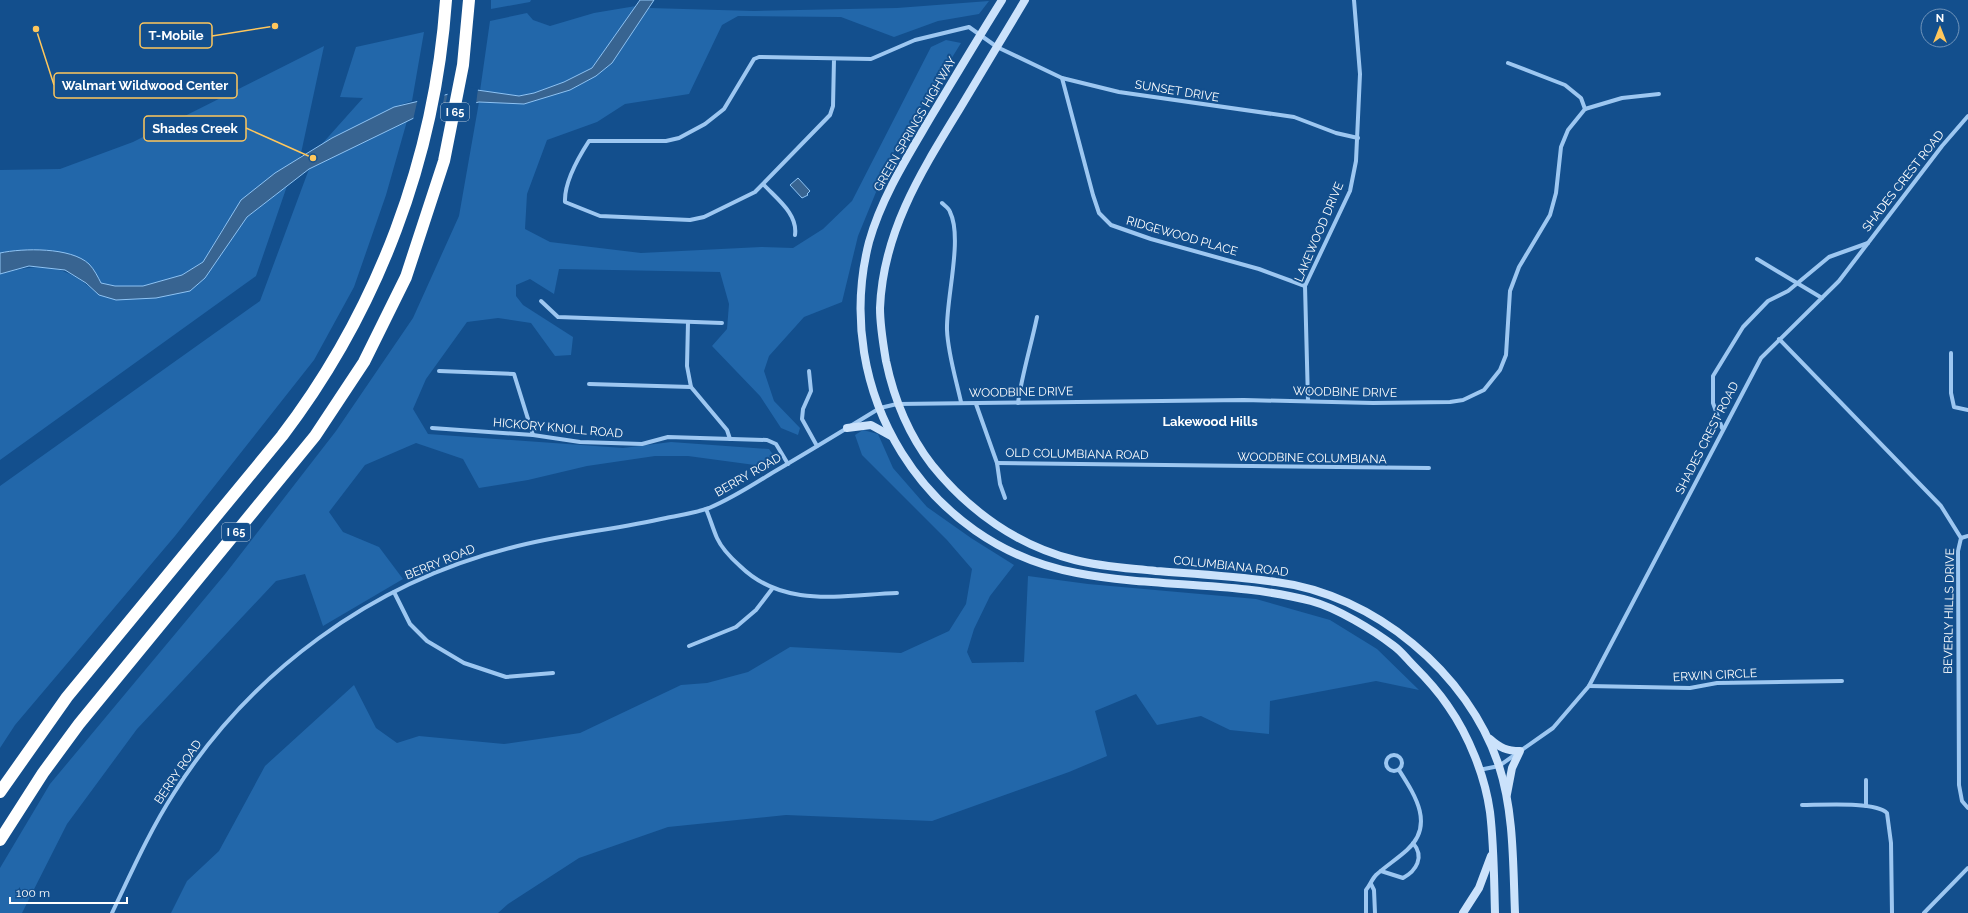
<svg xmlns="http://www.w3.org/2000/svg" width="1968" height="913" font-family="Raleway,sans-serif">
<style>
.green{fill:#2267aa}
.water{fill:#386491;stroke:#8ec3f4}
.pier{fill:#134f8d}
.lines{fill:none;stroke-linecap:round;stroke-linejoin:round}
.street{stroke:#9dc7f1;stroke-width:4}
.secondary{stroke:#cbe2fb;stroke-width:8}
.highway{stroke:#fff;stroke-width:12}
.labels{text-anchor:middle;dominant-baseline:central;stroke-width:4;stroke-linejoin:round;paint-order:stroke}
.shield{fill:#134f8d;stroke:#b8cadd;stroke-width:1}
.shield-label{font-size:11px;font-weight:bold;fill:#fff}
.street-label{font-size:12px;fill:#fff;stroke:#134f8d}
.neighbourhood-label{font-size:13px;font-weight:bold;fill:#fff;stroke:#134f8d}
.leader{fill:none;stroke:#ffc75c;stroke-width:1.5}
.callout-dot{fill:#ffc75c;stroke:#134f8d;stroke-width:1.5}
.callout{fill:#134f8d;stroke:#ffc75c;stroke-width:1.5}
.callout-label{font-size:13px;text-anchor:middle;font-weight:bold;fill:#fff}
</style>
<rect width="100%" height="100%" fill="#134f8d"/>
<g class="green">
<path d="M491,0h40l-1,2 -39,7z"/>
<path d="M989,1l-10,13 -41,7 -44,16 -53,-20 -103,-1 -16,9 -33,69 -64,10 -28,18 -50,18 -20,54 -2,35 25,13 91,11 120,-6 32,1 30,-19 29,-28 79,-154 15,-7 15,3 -71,115 -32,78 -16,66 -38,15 -35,39 -5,15 10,30 26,27 -2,7 -17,-7 -21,-32 -48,-50 15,-17 2,-25 -9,-32 -161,-3 -5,25 -24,-15 -14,6v11l7,9 50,32 -2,18 -16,1 -24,-33 -33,-5 -31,4 -41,57 -13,30 15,25 195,14 48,-6 98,7 5,7 -4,11 -82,-11h-33l-68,10 -59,14 -49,8 -16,-29 -47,-16 -51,22 -36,47 14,20 36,15 24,32 -80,47 -18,-52 -29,7 -139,148 -70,95 -45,89h-22v-45l50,-84 176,-211 110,-142 77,-113 46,-102 20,-114 45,2 46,-14 26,-14 16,-13 37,-55 105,3 143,-3z"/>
<path d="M636,6l-44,62 -28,14 -30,11 -15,3 -39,-5 10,-70 37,-8 6,7 17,6 44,-13z"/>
<path d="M424,32l-12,69 -18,6 -73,38 42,-47 -23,-1 16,-50z"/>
<path d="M324,46l-24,112 -25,15 -52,55 -20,34 -21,13 -39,11h-28l-14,-3 -12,-19 -89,-11v-83l60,-1 73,-27z"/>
<path d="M407,121l-21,74 -32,92 -40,73 -139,176 -160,189 -15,23v-262l260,-185 49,-132z"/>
<path d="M287,186l-31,90 -256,184v-186c44,-12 65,-10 99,21l106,-17 42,-61z"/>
<path d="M863,430l15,4 15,34 34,39 44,31 43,27 -24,31 -16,33 -7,23 5,11 52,-1 4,-86 60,8 168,15 74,21 47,29 42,41 -43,-9 -106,20 -1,33 -39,-4 -29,-14 -44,9 -21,-31 -41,17 12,45 -38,16 -137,49 -146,-6 -118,12 -89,31 -71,46 -10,9h-327l16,-32 32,-30 46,-85 89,-81 22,43 21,15 22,-7 85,8 76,-11 101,-48 26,-2 41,-11 42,-25 111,6 48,-22 17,-27 6,-35 -25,-29 -85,-85 -7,-20z"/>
</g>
<g class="water">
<path d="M640,0h14l-42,63 -16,13 -26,14 -46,14 -45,-2 -61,14 -109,53 -62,48 -42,61 -15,13 -34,7 -40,2 -17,-5 -13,-12 -21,-13 -36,-4 -29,8v-21c23,-5 71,-6 89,11 5,5 9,13 12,19l14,3h28l39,-11 21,-13 38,-62 34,-27 57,-35 62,-31 76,-18 49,7 15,-3 30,-11 28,-14z"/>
<path d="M798,178l12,13 -3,3 1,1 -6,3 -12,-13z"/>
</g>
<g class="pier">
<path d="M470,87l8,2 -2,15 -32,8 4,-20z"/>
<path d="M445,93l-4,20 -28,7 5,-22z"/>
</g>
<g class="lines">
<g class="street">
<path d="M834,59l-1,47 -3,9 -75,77 -51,25 -14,3 -90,-4 -35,-14c-1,-20 13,-44 24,-61h77l13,-3 26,-14 19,-15 30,-50 5,-2 112,2 44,-19 54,-13 28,20 65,31 57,14 175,25 42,16 22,5"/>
<path d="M1508,63l57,22 16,13 4,11"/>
<path d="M1062,78l31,117 6,18 12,12 40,14 108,30 46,17"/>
<path d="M1585,109l37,-11 37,-4"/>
<path d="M764,185c13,14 34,29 31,50"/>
<path d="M942,203c3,3 7,5 8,9 13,26 -4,87 -3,118 1,24 9,49 14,72"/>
<path d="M1757,259l65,39"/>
<path d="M541,301l17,16 164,6"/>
<path d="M688,322l-1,44 4,21"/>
<path d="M1779,339l162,167 20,32 -3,13 1,234 3,16 6,7"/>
<path d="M1951,353v40l3,14 14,3"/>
<path d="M439,371l75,3 19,61"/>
<path d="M809,371l2,20 -8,18 -1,10 15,27"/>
<path d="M589,384l102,3 36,43 3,9"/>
<path d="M1308,401l-3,-115 45,-95 6,-30 4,-87 -6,-74"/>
<path d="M1018,403c4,-29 13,-57 19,-86"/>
<path d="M976,404l21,59 3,21 5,14"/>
<path d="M432,428l101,7 47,7 62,2 26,-7 99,3 9,4 12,20"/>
<path d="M1722,428l-9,-25v-27l30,-49 25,-26 20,-10 41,-34 39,-14"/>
<path d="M997,463l432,5"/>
<path d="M706,509c4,9 7,20 11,29 5,11 14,20 23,28 44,43 102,29 157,27"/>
<path d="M1961,538l7,-2"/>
<path d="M394,592l16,32 17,17 37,22 42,14 47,-4"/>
<path d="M689,646l47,-19 20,-17 16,-21"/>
<path d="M1589,686l101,2 27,-5 125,-2"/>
<circle cx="1394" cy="763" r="8"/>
<path d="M1479,770l20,-4 54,-38 36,-42 172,-328 78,-77 103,-135 26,-30"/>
<path d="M1802,805c18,0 74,-4 85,8l4,30 1,70"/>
<path d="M1866,806v-26"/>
<path d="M1381,871l22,7c13,-7 22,-21 10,-35"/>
<path d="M1371,884l3,6 1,23"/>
<path d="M112,913c19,-40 38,-83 62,-120 76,-121 198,-210 336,-245 51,-14 104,-18 156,-30 14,-3 29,-5 43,-10 22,-9 42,-22 63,-35 36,-21 72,-43 108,-65l17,-4 347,-4 129,3 77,-1 13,-2 21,-10 16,-20 6,-15 4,-64 9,-24 31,-52 6,-22 5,-46 7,-17 17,-21"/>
<path d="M1366,913v-23c4,-5 6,-11 10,-15 10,-9 21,-16 31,-25 28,-25 8,-55 -8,-80"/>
<path d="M1924,913l44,-45"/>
</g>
<g class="secondary">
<path d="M1002,0c-24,38 -47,77 -70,115 -24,41 -50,81 -63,127 -38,149 56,303 208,331 77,15 158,8 234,28 26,7 62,29 83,45 7,5 13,13 19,19 13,13 25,26 35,41 21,30 37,70 42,106 4,33 4,67 5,101"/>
<path d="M1025,0c-22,37 -44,73 -66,110 -38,62 -76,122 -79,198 0,18 3,35 6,53 8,38 22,73 46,104 37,46 86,81 143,95 27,7 54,8 81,11 40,3 80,5 120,11 97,12 193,91 223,184 15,46 14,99 16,147"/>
<path d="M847,428l24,-3 20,11"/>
<path d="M1490,739c10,9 17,12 30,12l-8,17 -5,26"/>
<path d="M1463,913l16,-25 12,-32"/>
</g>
<g class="highway">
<path d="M0,792l67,-95 215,-261c96,-126 153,-278 164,-436"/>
<path d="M0,840l43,-67 36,-49 236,-288 49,-74 42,-85 38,-116 19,-96 6,-65"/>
</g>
</g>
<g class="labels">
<g class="shield">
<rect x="441" y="103" width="28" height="18" rx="3"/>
<rect x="222" y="523" width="28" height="18" rx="3"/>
</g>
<g class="shield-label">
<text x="455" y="112">I 65</text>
<text x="236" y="532">I 65</text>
</g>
<g class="street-label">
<text transform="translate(1177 91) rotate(9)">SUNSET DRIVE</text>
<text transform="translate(915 124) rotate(-60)">GREEN SPRINGS HIGHWAY</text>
<text transform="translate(1903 181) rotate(-52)">SHADES CREST ROAD</text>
<text transform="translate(1319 232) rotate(-67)">LAKEWOOD DRIVE</text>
<text transform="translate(1182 236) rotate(16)">RIDGEWOOD PLACE</text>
<text transform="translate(1021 392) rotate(-1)">WOODBINE DRIVE</text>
<text transform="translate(1345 392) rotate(1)">WOODBINE DRIVE</text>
<text transform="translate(558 428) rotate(5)">HICKORY KNOLL ROAD</text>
<text transform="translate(1707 438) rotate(-63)">SHADES CREST ROAD</text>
<text transform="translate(1077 454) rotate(1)">OLD COLUMBIANA ROAD</text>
<text transform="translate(1312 458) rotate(1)">WOODBINE COLUMBIANA</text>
<text transform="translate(748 475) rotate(-30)">BERRY ROAD</text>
<text transform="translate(440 562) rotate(-22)">BERRY ROAD</text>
<text transform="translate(1231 566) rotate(6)">COLUMBIANA ROAD</text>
<text transform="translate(1949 611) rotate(-89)">BEVERLY HILLS DRIVE</text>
<text transform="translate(1715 675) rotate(-3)">ERWIN CIRCLE</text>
<text transform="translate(178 772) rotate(-56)">BERRY ROAD</text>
</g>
<g class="neighbourhood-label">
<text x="1210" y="421">Lakewood Hills</text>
</g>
</g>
<path class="leader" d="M275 26L212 36M36 29L54 85M313 158L246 128"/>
<g class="callout-dot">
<circle cx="275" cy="26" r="4"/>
<circle cx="36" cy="29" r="4"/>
<circle cx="313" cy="158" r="4"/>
</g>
<g class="callout">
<rect x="140" y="23" width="72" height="25" rx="4"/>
<rect x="54" y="73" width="183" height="25" rx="4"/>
<rect x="144" y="116" width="102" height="25" rx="4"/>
</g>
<g class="callout-label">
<text x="176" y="40">T-Mobile</text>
<text x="145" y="90">Walmart Wildwood Center</text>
<text x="195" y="133">Shades Creek</text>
</g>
<g transform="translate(1940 28)"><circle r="19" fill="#134f8d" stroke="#7195bb"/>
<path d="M0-3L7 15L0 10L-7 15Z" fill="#ffc75c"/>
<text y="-6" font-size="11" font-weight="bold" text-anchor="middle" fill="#ffffff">N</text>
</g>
<path d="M10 897v6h117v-6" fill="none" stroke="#ffffff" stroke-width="2"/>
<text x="16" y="897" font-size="12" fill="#ffffff" stroke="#134f8d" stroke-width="3" paint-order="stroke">100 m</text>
</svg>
